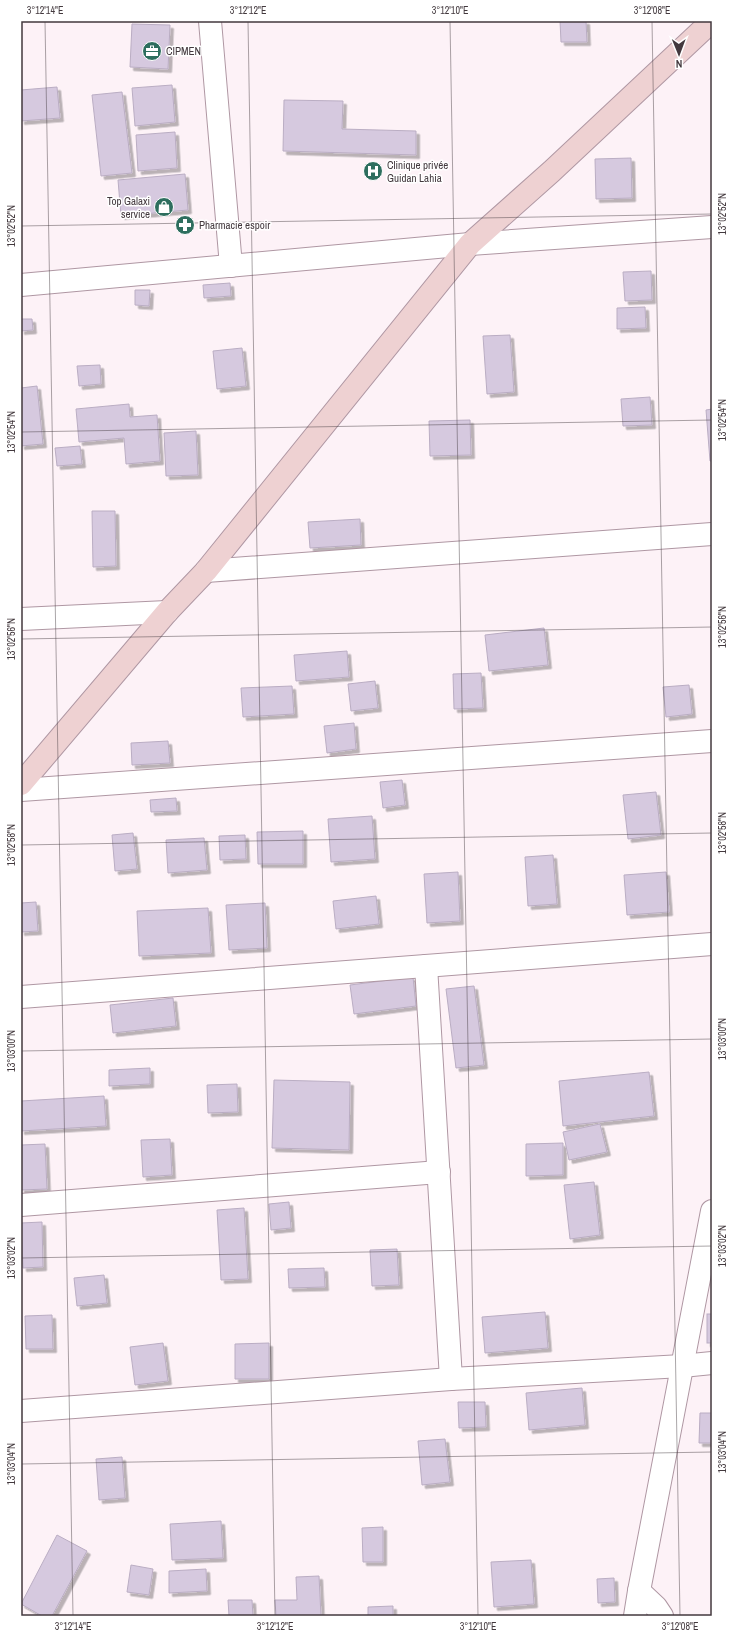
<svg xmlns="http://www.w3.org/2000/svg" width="733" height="1637" font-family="'Archivo Narrow',sans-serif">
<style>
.building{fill:#d6c9df;stroke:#baadc3;filter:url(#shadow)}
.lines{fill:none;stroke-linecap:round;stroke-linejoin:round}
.street-casing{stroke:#af97a3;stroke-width:24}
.secondary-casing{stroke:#af97a3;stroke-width:24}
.street{stroke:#fff;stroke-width:22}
.secondary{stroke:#eed1d2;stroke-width:22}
.ticks{fill:none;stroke:#43393e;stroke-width:1;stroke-opacity:0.45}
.labels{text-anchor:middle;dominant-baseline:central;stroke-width:3;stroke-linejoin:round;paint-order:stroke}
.poi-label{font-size:11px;fill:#43393e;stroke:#fff;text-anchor:start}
.neatline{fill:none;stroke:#43393e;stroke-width:1.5}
.ticks-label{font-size:10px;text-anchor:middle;fill:#43393e}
</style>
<defs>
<filter id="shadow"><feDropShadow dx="3.5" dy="3.5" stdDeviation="0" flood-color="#0004"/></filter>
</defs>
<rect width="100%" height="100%" fill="#fdf2f7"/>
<g class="building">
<path d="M560,21h26l1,21h-26z"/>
<path d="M132,24l38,1 -2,44 -38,-2z"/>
<path d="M172,85l3,37 -40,4 -3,-38z"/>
<path d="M57,87l3,31 -39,3v-31z"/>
<path d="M122,92l10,81 -31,3 -9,-81z"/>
<path d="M284,100l59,1 -1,28 74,2v24l-133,-4z"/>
<path d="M175,132l2,36 -39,3 -2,-36z"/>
<path d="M631,158l1,40 -36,1 -1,-40z"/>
<path d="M185,174l3,36 -67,6 -3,-36z"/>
<path d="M651,271l1,29 -27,1 -2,-29z"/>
<path d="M230,283l1,13 -27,2 -1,-13z"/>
<path d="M135,290h15l-1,16 -14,-1z"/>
<path d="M645,307l1,21 -29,1v-21z"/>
<path d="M21,319h11l1,11 -12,1z"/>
<path d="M510,335l4,57 -27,2 -4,-58z"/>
<path d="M242,348l4,38 -29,3 -4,-38z"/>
<path d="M100,365l1,19 -22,2 -2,-20z"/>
<path d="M37,386l6,58 -22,2v-58z"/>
<path d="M650,397l2,28 -29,1 -2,-27z"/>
<path d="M129,404l1,13 27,-2 3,46 -34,3 -2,-26 -45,4 -3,-33z"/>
<path d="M712,409v52h-2l-4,-51z"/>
<path d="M470,420l1,35 -41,1 -1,-35z"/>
<path d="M196,431l2,44 -32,1 -2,-43z"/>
<path d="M80,446l2,18 -25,2 -2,-18z"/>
<path d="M92,511h23l1,55 -23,1z"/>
<path d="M360,519l1,26 -51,3 -2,-26z"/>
<path d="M544,628l4,37 -59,6 -4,-36z"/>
<path d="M347,651l2,26 -53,4 -2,-26z"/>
<path d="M481,673l2,35 -29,1 -1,-35z"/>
<path d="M375,681l3,27 -27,3 -3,-27z"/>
<path d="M689,685l3,29 -26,3 -3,-30z"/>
<path d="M292,686l2,28 -51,3 -2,-29z"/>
<path d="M354,723l2,26 -29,4 -3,-27z"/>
<path d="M168,741l2,22 -38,2 -1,-22z"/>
<path d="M402,780l3,25 -22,3 -3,-26z"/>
<path d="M656,792l5,43 -33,4 -5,-44z"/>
<path d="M176,798l1,13 -26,1 -1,-12z"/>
<path d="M372,816l3,43 -44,3 -3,-43z"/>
<path d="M303,831v33h-45l-1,-32z"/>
<path d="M133,833l4,36 -22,2 -3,-36z"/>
<path d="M245,835l1,24 -26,1 -1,-24z"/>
<path d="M204,838l3,32 -39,3 -2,-33z"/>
<path d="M553,855l4,49 -29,2 -3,-49z"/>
<path d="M458,872l2,49 -33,2 -3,-49z"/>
<path d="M666,872l3,40 -42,3 -3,-40z"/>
<path d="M376,896l3,28 -43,5 -3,-28z"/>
<path d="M36,902l2,29 -17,1v-29z"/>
<path d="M265,903l2,45 -38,2 -3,-45z"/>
<path d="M208,908l3,45 -72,3 -2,-45z"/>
<path d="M413,977l3,29 -62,8 -4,-29z"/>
<path d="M474,986l10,79 -28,3 -10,-79z"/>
<path d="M173,998l3,28 -63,7 -3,-28z"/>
<path d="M150,1068v16l-41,2v-16z"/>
<path d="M649,1072l5,44 -91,10 -4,-45z"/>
<path d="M274,1080l76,2 -1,68 -77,-2z"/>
<path d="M237,1084l1,28 -30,1 -1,-28z"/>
<path d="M104,1096l2,30 -85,5v-30z"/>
<path d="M600,1124l7,28 -38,8 -6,-28z"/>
<path d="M170,1139l2,36 -29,2 -2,-37z"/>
<path d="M563,1143v32l-37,1v-32z"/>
<path d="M45,1144l2,45 -26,1v-45z"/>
<path d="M594,1182l6,53 -30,4 -6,-54z"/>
<path d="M289,1202l2,26 -20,2 -2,-26z"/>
<path d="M244,1208l4,71 -27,1 -4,-70z"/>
<path d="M42,1222l1,45 -20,1 -2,-45z"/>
<path d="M397,1249l2,36 -27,1 -2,-36z"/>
<path d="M324,1268l1,19 -36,1 -1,-19z"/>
<path d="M104,1275l3,28 -30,3 -3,-28z"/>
<path d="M545,1312l3,36 -63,5 -3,-36z"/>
<rect x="707" y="1314" width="5" height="29"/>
<path d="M52,1315l1,34h-27l-1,-33z"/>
<path d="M163,1343l5,38 -33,4 -5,-38z"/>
<path d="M269,1343v36h-34v-35z"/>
<path d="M582,1388l3,37 -56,5 -3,-37z"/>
<path d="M458,1402h27l1,25 -27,1z"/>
<path d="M700,1413h12v30h-13z"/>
<path d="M445,1439l5,43 -28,3 -4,-44z"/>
<path d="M122,1457l3,41 -26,2 -3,-41z"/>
<path d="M221,1521l2,37 -51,2 -2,-36z"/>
<path d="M383,1527v35h-20l-1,-34z"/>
<path d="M57,1535l30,16 -35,65h-10l-21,-12z"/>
<path d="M531,1560l3,44 -40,3 -3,-45z"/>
<path d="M131,1565l22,4 -4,26 -22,-3z"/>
<path d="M206,1569l1,22 -38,2v-22z"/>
<path d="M319,1576l2,40h-45l-1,-16h22l-1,-23z"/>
<path d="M614,1578l1,24 -17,1 -1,-24z"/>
<path d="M228,1600h24l1,16h-24z"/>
<path d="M393,1606v10h-25v-9z"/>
</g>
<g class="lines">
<defs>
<g id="street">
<path d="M210,21l21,245"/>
<path d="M21,285l449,-41 242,-17"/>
<path d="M206,571l506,-37"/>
<path d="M21,619l146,-7"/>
<path d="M21,790l691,-49"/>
<path d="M426,966l25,413"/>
<path d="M21,997l691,-53"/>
<path d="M21,1205l418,-33"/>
<path d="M21,1411l430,-32 231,-13 30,-3"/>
<path d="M639,1591l17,16 6,9"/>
<path d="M635,1616l4,-25 73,-380"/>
</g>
<path id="secondary" d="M21,784l146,-172 39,-41 264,-327 82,-73 160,-150"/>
</defs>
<use href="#street" class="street-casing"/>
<use href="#secondary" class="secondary-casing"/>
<use href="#street" class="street"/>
<use href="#secondary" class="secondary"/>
</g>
<path class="ticks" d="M45,21l28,1595M248,21l27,1595M450,21l28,1595M652,21l28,1595M21,226l691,-12M21,432l691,-12M21,639l691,-12M21,845l691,-12M21,1051l691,-12M21,1258l691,-12M21,1464l691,-12"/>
<defs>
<symbol id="office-disc" viewBox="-11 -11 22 22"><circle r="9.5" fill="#2d6e5e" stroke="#fff"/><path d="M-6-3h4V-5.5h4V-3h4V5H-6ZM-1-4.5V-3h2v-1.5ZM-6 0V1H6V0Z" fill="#fff"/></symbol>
<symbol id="hospital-disc" viewBox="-11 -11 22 22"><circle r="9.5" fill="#2d6e5e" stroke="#fff"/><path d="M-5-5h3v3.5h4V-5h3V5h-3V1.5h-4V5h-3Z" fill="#fff"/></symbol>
<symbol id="shop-disc" viewBox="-11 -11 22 22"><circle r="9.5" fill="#2d6e5e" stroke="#fff"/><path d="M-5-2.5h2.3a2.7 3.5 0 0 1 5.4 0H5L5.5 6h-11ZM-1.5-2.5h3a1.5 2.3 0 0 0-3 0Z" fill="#fff"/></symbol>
<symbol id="pharmacy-disc" viewBox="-11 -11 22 22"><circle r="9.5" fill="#2d6e5e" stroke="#fff"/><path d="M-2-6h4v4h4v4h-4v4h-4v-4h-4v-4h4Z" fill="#fff"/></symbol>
</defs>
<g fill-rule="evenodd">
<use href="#office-disc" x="141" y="40" width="22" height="22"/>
<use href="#hospital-disc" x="362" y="160" width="22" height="22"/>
<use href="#shop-disc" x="153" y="196" width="22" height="22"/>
<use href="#pharmacy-disc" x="174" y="214" width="22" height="22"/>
</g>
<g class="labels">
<g class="poi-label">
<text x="166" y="51">CIPMEN</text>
<text x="387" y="165">Clinique privée<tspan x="387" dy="13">Guidan Lahia</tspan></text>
<text x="150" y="201" text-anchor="end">Top Galaxi<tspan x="150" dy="13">service</tspan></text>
<text x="199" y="225">Pharmacie espoir</text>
</g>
</g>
<rect width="733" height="1637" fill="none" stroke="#ffffff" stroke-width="44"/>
<g transform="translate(679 54) rotate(179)" stroke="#ffffff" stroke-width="3" paint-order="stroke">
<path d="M0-3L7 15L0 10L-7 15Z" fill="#43393e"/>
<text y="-6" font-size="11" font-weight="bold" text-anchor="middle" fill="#43393e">N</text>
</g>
<rect x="22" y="22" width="689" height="1593" class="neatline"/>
<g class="ticks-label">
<text x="45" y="14">3°12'14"E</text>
<text x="248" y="14">3°12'12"E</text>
<text x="450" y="14">3°12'10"E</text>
<text x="652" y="14">3°12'08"E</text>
<text transform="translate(722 214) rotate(-90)" y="4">13°02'52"N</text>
<text transform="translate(11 226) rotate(-90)" y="4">13°02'52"N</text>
<text transform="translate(722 420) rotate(-90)" y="4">13°02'54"N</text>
<text transform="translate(11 432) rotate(-90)" y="4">13°02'54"N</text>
<text transform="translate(722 627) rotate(-90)" y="4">13°02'56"N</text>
<text transform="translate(11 639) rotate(-90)" y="4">13°02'56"N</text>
<text transform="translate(722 833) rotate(-90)" y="4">13°02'58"N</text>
<text transform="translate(11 845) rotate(-90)" y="4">13°02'58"N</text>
<text transform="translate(722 1039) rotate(-90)" y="4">13°03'00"N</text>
<text transform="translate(11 1051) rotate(-90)" y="4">13°03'00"N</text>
<text transform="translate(722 1246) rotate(-90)" y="4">13°03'02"N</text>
<text transform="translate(11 1258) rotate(-90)" y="4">13°03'02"N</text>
<text transform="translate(722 1452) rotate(-90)" y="4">13°03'04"N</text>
<text transform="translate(11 1464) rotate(-90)" y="4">13°03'04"N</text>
<text x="73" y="1630">3°12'14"E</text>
<text x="275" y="1630">3°12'12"E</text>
<text x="478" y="1630">3°12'10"E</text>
<text x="680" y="1630">3°12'08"E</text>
</g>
</svg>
